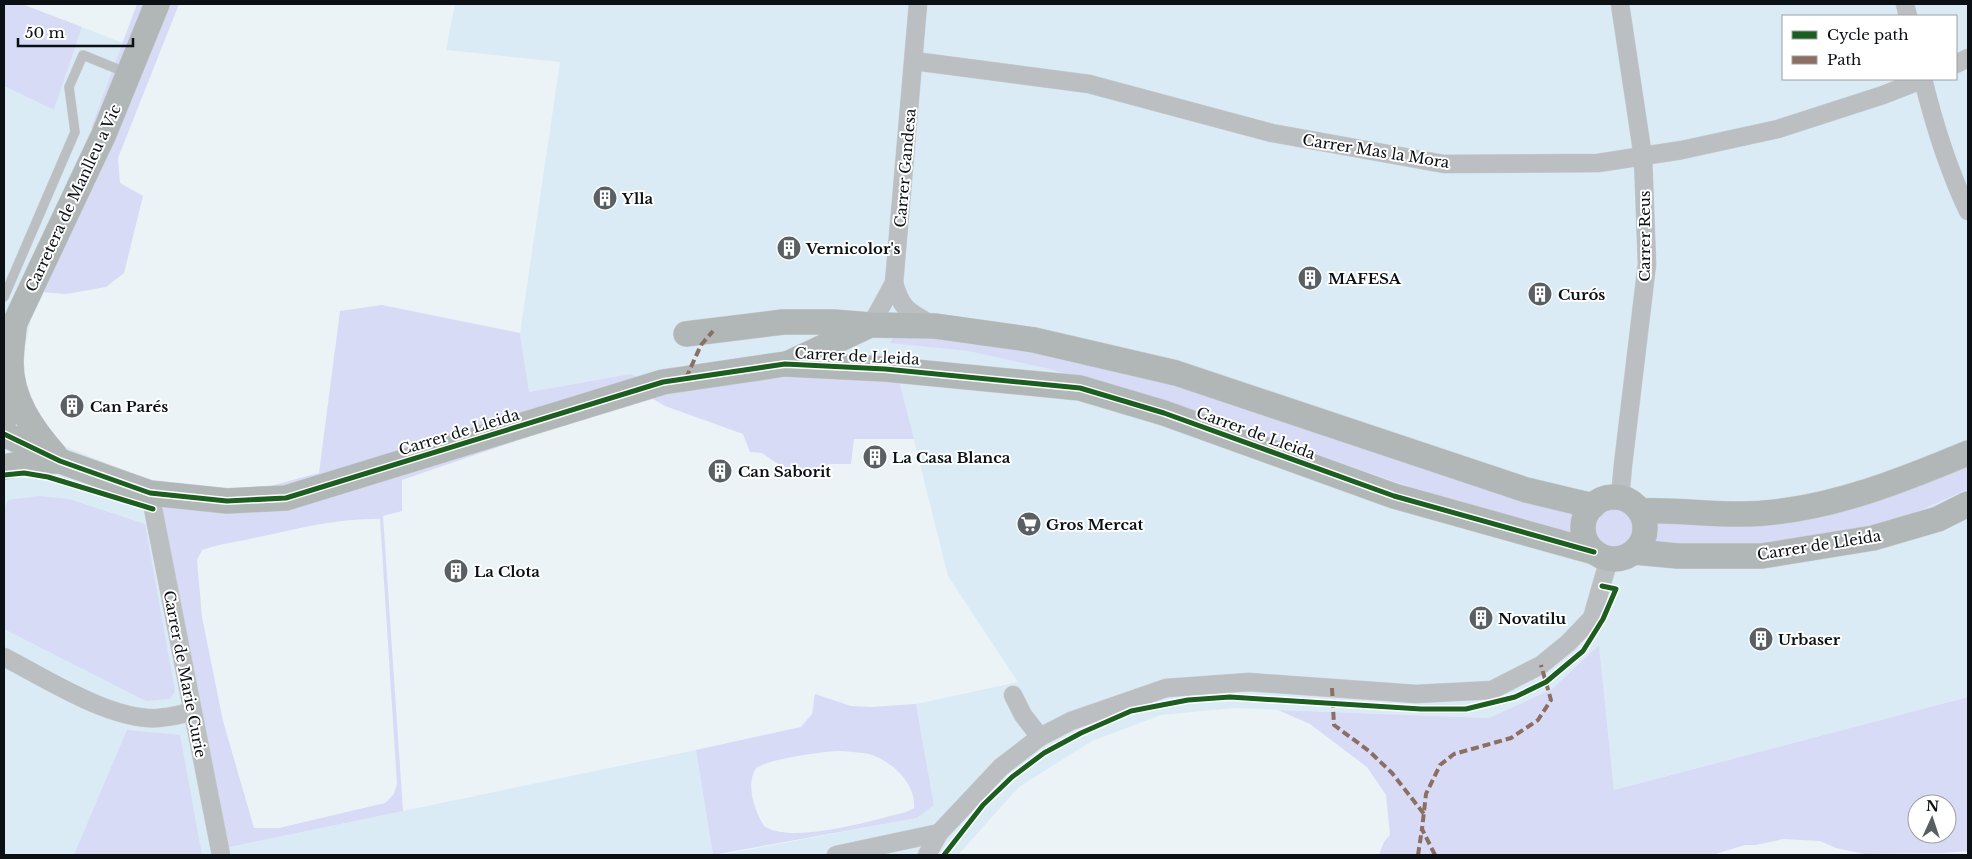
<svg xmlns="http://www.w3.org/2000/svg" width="1972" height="859" font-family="'Libre Baskerville',serif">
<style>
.built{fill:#daebf5;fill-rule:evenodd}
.green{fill:#d7dbf6;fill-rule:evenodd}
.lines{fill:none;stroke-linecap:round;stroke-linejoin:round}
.lane-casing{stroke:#c8ced2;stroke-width:10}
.street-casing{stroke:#c8ced2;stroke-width:19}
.secondary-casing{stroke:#c8ced2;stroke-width:26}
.lane{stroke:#bbbfc1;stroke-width:9}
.street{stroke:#bbbfc1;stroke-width:18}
.secondary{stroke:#b1b6b6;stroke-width:25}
.quiet{stroke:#8d6e63;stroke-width:4;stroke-dasharray:8 4;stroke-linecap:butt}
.cycleway-casing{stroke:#fff;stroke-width:8}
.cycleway{stroke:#1b5e20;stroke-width:5}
.labels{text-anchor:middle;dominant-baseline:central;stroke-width:4;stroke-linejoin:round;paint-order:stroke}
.street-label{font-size:15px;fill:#0a1014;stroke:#fff}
.poi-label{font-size:15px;font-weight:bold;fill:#0a1014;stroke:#fff;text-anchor:start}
</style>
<rect width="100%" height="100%" fill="#ebf3f7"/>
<g class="built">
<path d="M455,4h1513v693l-354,93 -15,-145 -47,44 -63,29 -254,-10 -74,7 -69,26 -73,46 -61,68h-238l197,-37 17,-13 -18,-101 102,-22 -70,-106 -50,-199 -226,12 -42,-15 -101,18 -9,-59 40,-271 -114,-12zM1783,16h173v63h-173z"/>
<path d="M82,27l41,16 -32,85 24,10 -74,154 -10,27 -11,50 5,31 27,41 103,42 70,365 471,-98 17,105h-709v-769l50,24z"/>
</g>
<g class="green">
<path d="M4,4h18l60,23 -28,83 -50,-24z"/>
<path d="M137,4h42l-61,154 2,25 23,13 -19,77 -18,14 -40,7 -25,-2 74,-155 -24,-9z"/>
<path d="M382,305l138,28 9,59 101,-18 42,15 107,-11 85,-3 34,2 16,62h-60l-3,25h-23l-2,15 -39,-11 -12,-6 -13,-9 -12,-1 -7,-18 -78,-28 -17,-10 -246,84v31l-19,5 20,295 -178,37 -70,-365 39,7 76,-4 49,-13 21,-162zM380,519l17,265 -3,10 -9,9 -106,25h-25l-31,-107 -21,-104 -5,-57 5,-10c17,-6 34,-8 52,-12 43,-9 82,-20 126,-19z"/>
<path d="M897,331l49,3 183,33 449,142 -5,20 2,8 -150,-45 -277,-96 -99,-27 -80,-18 -79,-8z"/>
<path d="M1968,465v24l-79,35 -88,18 -101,7 -48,-4 5,-24 60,5 53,-4z"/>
<path d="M39,496l30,3 76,25 30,167 -5,8 -24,2 -142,-72v-120l4,-9z"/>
<circle cx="1614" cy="528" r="18"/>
<path d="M1599,645l15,145 354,-93v154l-26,2 -78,1 -28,-6 -16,-7 -37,-2 -27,6h-11l-33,10h-333l5,-13 6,-7 -4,-40 -19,-28 -57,-43 -32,-14 211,8 63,-29zM1917,804h30v30h-30z"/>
<path d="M815,694l36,12 20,1 45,-3 18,101 -17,13 -204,37 -17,-105 105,-23 11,-13zM841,751c9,1 19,1 28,3 23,7 47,29 45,54l-8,4c-32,8 -115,33 -142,14 -9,-15 -19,-41 -8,-58 13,-9 68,-17 85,-17z"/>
<path d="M127,730l53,5 22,120h-128z"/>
</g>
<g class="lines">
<defs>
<path id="lane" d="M4,297l71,-165 -6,-45 14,-32 44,18"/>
<g id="street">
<path d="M1620,4l23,153 4,107 -24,201 -3,33"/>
<path d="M1905,4l3,12"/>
<path d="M914,61l175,23 183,49 172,31 154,-1 84,-13 96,-21 105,-34 41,-16"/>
<path d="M1956,64l12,-6"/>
<path d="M1923,79c11,45 25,90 45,132"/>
<path d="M894,283c8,28 15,28 38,42"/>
<path d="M871,325l23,-42 24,-279"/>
<path d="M150,493l71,362"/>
<path d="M4,657c41,21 107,64 154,61 11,-1 23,-3 34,-7"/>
<path d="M1013,695l10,20 17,22"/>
<path d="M836,855l103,-22"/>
<path d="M927,855l12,-22 62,-66 39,-30 31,-16 95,-33 83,-6 167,12 76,-4 49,-25 27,-22 24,-25 17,-59"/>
</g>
<g id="secondary">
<path d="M14,328c-1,11 -3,23 -3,35 0,36 21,66 44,92"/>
<path d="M686,334l97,-12h50l38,3 64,1 99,14 142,33 350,117 67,16"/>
<path d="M4,346l100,-212 53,-130"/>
<path d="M789,363l79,-37"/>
<path d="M4,411v9"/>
<path d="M4,434l56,27 90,32 77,8 59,-3 377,-116 122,-18 100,5 195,19 84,25 230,83 200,56"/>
<path d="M4,467l25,-5 28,-1"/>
<circle cx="1614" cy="528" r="31"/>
<path d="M1640,511c42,-2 83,6 125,2 71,-6 138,-33 203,-60"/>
<path d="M1634,552l44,4h84l111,-18 65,-19 30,-15"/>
</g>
</defs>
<use href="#lane" class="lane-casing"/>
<use href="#street" class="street-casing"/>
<use href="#secondary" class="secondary-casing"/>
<use href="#lane" class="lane"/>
<use href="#street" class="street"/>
<use href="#secondary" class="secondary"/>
<g class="quiet">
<path d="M686,378l15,-33 12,-14"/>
<path d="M1332,688l2,37 35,26 23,22 32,41"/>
<path d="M1418,855l4,-26"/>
<path d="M1435,855l-13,-26 4,-35 14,-29 14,-11 57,-16 27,-18 13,-20 -10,-35"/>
</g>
<defs>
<g id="cycleway">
<path d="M4,434l56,27 90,32 77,8 59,-3 377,-116 122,-18 100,5 195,19 84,25 230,83 200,56"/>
<path d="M4,475l20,-2 24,4 105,32"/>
<path d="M944,855l39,-50 29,-28 32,-24 37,-20 50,-22 57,-11 42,-3 191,12h45l49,-12 31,-15 37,-31 20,-32 13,-30 -14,-3"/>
</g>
</defs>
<use href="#cycleway" class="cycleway-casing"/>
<use href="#cycleway" class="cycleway"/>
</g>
<defs>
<symbol id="building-disc" viewBox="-11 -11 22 22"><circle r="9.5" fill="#595f63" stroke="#fff"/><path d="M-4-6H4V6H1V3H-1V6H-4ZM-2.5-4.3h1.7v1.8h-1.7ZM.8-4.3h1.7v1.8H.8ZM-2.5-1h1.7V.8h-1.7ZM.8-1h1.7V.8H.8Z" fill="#fff"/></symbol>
<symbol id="supermarket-disc" viewBox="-11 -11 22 22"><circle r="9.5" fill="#595f63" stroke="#fff"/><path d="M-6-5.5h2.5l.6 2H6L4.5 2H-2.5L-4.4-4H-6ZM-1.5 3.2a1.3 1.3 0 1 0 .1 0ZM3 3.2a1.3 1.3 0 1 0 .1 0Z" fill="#fff"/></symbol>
</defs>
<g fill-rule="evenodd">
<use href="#building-disc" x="591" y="184" width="28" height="28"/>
<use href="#building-disc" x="775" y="234" width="28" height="28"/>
<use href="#building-disc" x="1296" y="264" width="28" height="28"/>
<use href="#building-disc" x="1526" y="280" width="28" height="28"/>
<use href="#building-disc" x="58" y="392" width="28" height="28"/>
<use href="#building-disc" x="861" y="443" width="28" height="28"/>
<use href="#building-disc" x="706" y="457" width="28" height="28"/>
<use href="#supermarket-disc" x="1015" y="510" width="28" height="28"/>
<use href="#building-disc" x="442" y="557" width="28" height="28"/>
<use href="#building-disc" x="1467" y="604" width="28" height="28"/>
<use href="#building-disc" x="1747" y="625" width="28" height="28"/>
</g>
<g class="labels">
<g class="street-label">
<text transform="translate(1376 151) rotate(9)">Carrer Mas la Mora</text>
<text transform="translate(905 168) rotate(-85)">Carrer Gandesa</text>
<text transform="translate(73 198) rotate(-65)">Carretera de Manlleu a Vic</text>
<text transform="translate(1644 236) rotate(-90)">Carrer Reus</text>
<text transform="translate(857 356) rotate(3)">Carrer de Lleida</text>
<text transform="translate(459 432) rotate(-17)">Carrer de Lleida</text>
<text transform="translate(1256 433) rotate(20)">Carrer de Lleida</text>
<text transform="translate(1819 545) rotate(-9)">Carrer de Lleida</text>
<text transform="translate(185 674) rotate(79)">Carrer de Marie Curie</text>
</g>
<g class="poi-label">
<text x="622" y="198">Ylla</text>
<text x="806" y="248">Vernicolor's</text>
<text x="1328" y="278">MAFESA</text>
<text x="1558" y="294">Curós</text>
<text x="90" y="406">Can Parés</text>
<text x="892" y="457">La Casa Blanca</text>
<text x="738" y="471">Can Saborit</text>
<text x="1046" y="524">Gros Mercat</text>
<text x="474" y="571">La Clota</text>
<text x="1498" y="618">Novatilu</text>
<text x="1778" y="639">Urbaser</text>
</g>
</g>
<rect width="1972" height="859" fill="none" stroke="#0a1014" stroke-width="10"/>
<rect x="1782" y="15" width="175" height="65" fill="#ffffff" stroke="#9d9fa1"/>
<rect x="1792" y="31" width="25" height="8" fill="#1b5e20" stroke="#9d9fa1"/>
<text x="1827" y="40" font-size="15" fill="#0a1014">Cycle path</text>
<rect x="1792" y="56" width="25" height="8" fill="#8d6e63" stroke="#9d9fa1"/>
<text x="1827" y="65" font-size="15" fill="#0a1014">Path</text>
<g transform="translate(1932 819) rotate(3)"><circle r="24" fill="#ffffff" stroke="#9d9fa1"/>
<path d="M0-4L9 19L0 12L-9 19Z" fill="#595f63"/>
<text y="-8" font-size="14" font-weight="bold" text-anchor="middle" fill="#0a1014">N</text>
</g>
<path d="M18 38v8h115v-8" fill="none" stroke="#0a1014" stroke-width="2.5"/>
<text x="25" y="38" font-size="15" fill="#0a1014" stroke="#ffffff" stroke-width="4" paint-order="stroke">50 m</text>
</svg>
